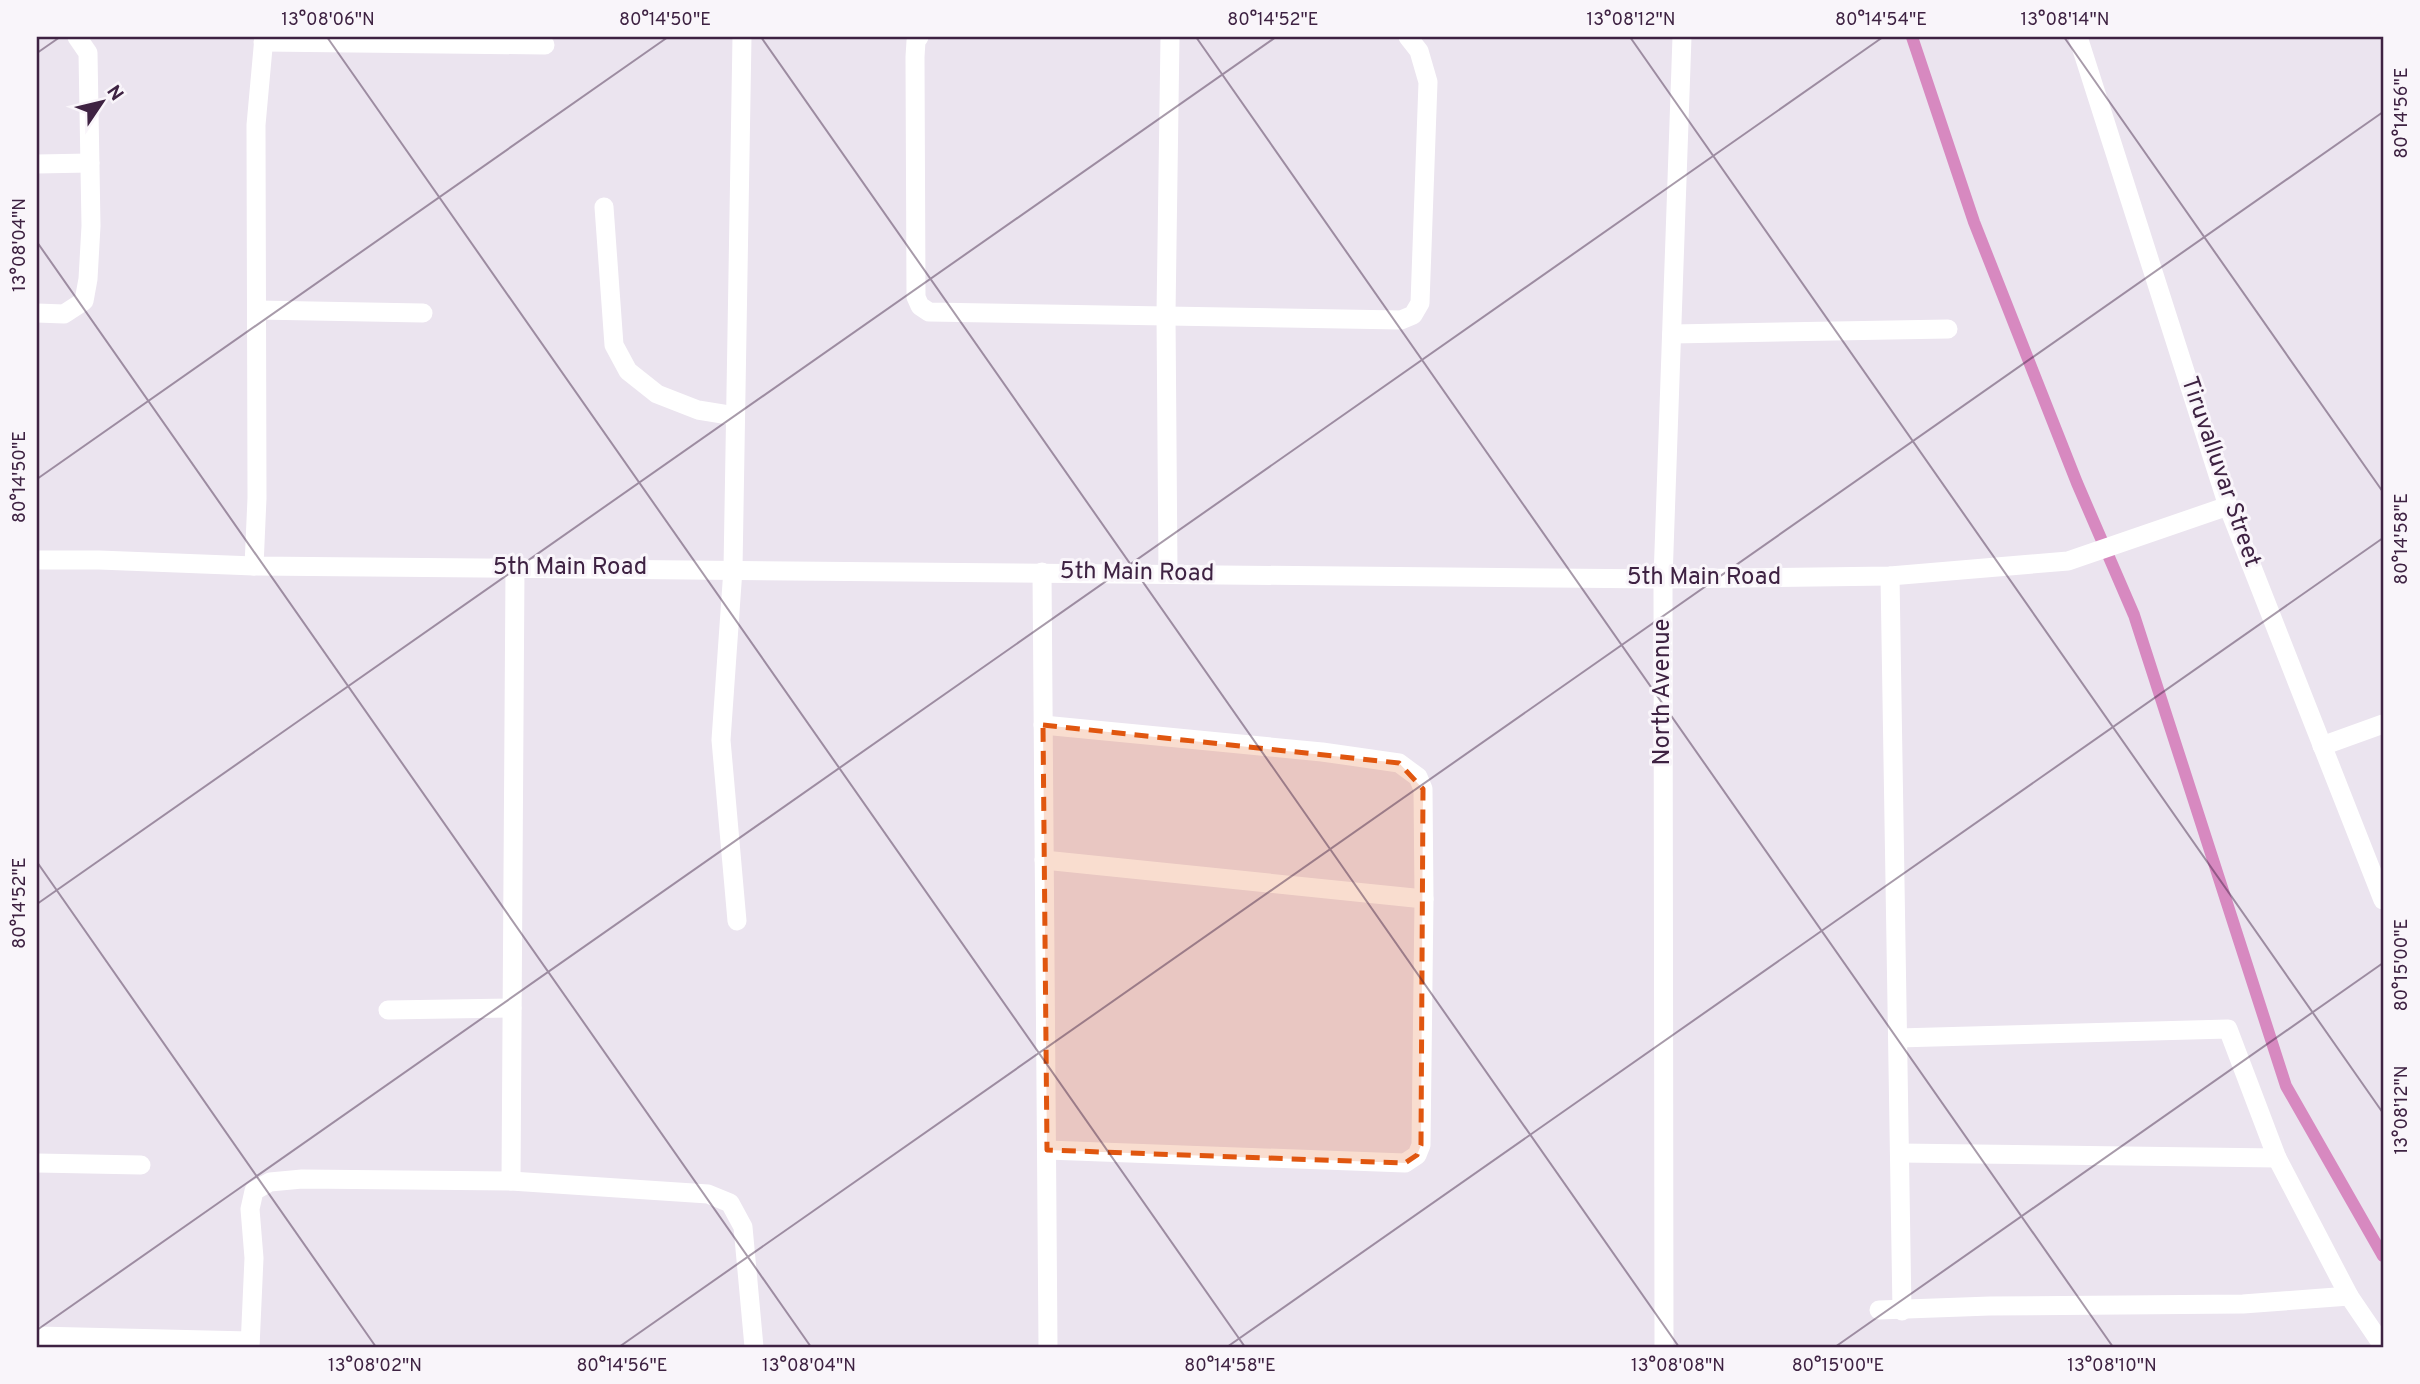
<svg xmlns="http://www.w3.org/2000/svg" width="2420" height="1384" font-family="Overpass,sans-serif">
<style>
.lines{fill:none;stroke-linecap:round;stroke-linejoin:round}
.stream{stroke:#d789c0;stroke-width:12}
.service{stroke:#fff;stroke-width:19}
.minor{stroke:#fff;stroke-width:19}
.tertiary{stroke:#fff;stroke-width:19}
.marked{fill:#e0560f;fill-opacity:0.2;stroke:#e0560f;stroke-width:5;stroke-dasharray:14 9;stroke-linejoin:round}
.ticks{fill:none;stroke:#3e2242;stroke-width:2;stroke-opacity:0.45}
.labels{text-anchor:middle;dominant-baseline:central;stroke-width:6;stroke-linejoin:round;paint-order:stroke}
.street-label{font-size:24px;fill:#3e2242;stroke:#f9f5fa}
.neatline{fill:none;stroke:#3e2242;stroke-width:2.5}
.ticks-label{font-size:18px;text-anchor:middle;fill:#3e2242}
</style>
<rect width="100%" height="100%" fill="#ebe4ef"/>
<g class="lines">
<path class="stream" d="M1912,37l62,185 103,261 57,132 152,471 97,170"/>
<g class="service">
<path d="M604,207l10,138 14,26 29,23 41,16 37,6"/>
<path d="M2322,746l61,-22"/>
<path d="M388,1010l124,-2"/>
</g>
<g class="minor">
<path d="M919,37l-3,4 -1,16 1,240 4,9 9,6 472,8 12,-5 7,-12 8,-221 -9,-31 -11,-14"/>
<path d="M263,42l282,3"/>
<path d="M37,164l53,-1"/>
<path d="M257,310l166,3"/>
<path d="M37,313l27,1 20,-13 4,-22 3,-53 -3,-173 -11,-16"/>
<path d="M1672,334l276,-5"/>
<path d="M254,566l3,-68 -1,-373 8,-88"/>
<path d="M1042,572l6,775"/>
<path d="M1168,573l-2,-259 4,-277"/>
<path d="M1890,576l12,735"/>
<path d="M1663,579l19,-542"/>
<path d="M1043,725l279,27 77,11 19,14 5,12 1,110 -3,246 -4,10 -12,8 -358,-13"/>
<path d="M1044,860l380,39"/>
<path d="M737,921l-16,-181 12,-171 9,-532"/>
<path d="M1898,1038l330,-9 49,129 72,138 34,50"/>
<path d="M1900,1153l377,5"/>
<path d="M37,1163l104,2"/>
<path d="M511,1181l197,13 22,9 13,24 11,120"/>
<path d="M1879,1310l111,-4 253,-2 106,-8"/>
<path d="M37,1336l213,5"/>
<path d="M250,1347l4,-89 -4,-49 4,-18 16,-9 32,-3 209,2 4,-613"/>
</g>
<g class="tertiary">
<path d="M2078,37l150,469 155,394"/>
<path d="M37,560h62l155,6 1409,13 227,-3 178,-15 160,-55"/>
<path d="M1663,579l1,768"/>
</g>
</g>
<path class="marked" d="M1043,725l356,38 24,26 -2,356 -4,10 -12,8 -358,-13z"/>
<path class="ticks" d="M327,37l918,1310M761,37l918,1310M1196,37l917,1310M1630,37l753,1076M2064,37l319,455M37,53l23,-16M37,242l774,1105M37,479l631,-442M37,862l339,485M37,904l1239,-867M37,1330l1846,-1293M619,1347l1764,-1235M1227,1347l1156,-809M1835,1347l548,-384"/>
<g class="labels">
<g class="street-label">
<text transform="translate(2220 472) rotate(71)">Tiruvalluvar Street</text>
<text x="570" y="568">5th Main Road</text>
<text transform="translate(1137 573) rotate(1)">5th Main Road</text>
<text x="1704" y="578">5th Main Road</text>
<text transform="translate(1663 692) rotate(-90)">North Avenue</text>
</g>
</g>
<rect width="2420" height="1384" fill="none" stroke="#f9f5fa" stroke-width="77"/>
<g transform="translate(102 102) rotate(55)" stroke="#f9f5fa" stroke-width="5" paint-order="stroke">
<path d="M0-5L12 26L0 18L-12 26Z" fill="#3e2242"/>
<text y="-10" font-size="19" font-weight="bold" text-anchor="middle" fill="#3e2242">N</text>
</g>
<rect x="38" y="38" width="2344" height="1308" class="neatline"/>
<g class="ticks-label">
<text x="328" y="25">13°08'06"N</text>
<text x="665" y="25">80°14'50"E</text>
<text x="1273" y="25">80°14'52"E</text>
<text x="1631" y="25">13°08'12"N</text>
<text x="1881" y="25">80°14'54"E</text>
<text x="2065" y="25">13°08'14"N</text>
<text transform="translate(2401 113) rotate(-90)" y="6">80°14'56"E</text>
<text transform="translate(19 245) rotate(-90)" y="6">13°08'04"N</text>
<text transform="translate(19 477) rotate(-90)" y="6">80°14'50"E</text>
<text transform="translate(2401 539) rotate(-90)" y="6">80°14'58"E</text>
<text transform="translate(19 903) rotate(-90)" y="6">80°14'52"E</text>
<text transform="translate(2401 965) rotate(-90)" y="6">80°15'00"E</text>
<text transform="translate(2401 1110) rotate(-90)" y="6">13°08'12"N</text>
<text x="375" y="1371">13°08'02"N</text>
<text x="622" y="1371">80°14'56"E</text>
<text x="809" y="1371">13°08'04"N</text>
<text x="1230" y="1371">80°14'58"E</text>
<text x="1678" y="1371">13°08'08"N</text>
<text x="1838" y="1371">80°15'00"E</text>
<text x="2112" y="1371">13°08'10"N</text>
</g>
</svg>
